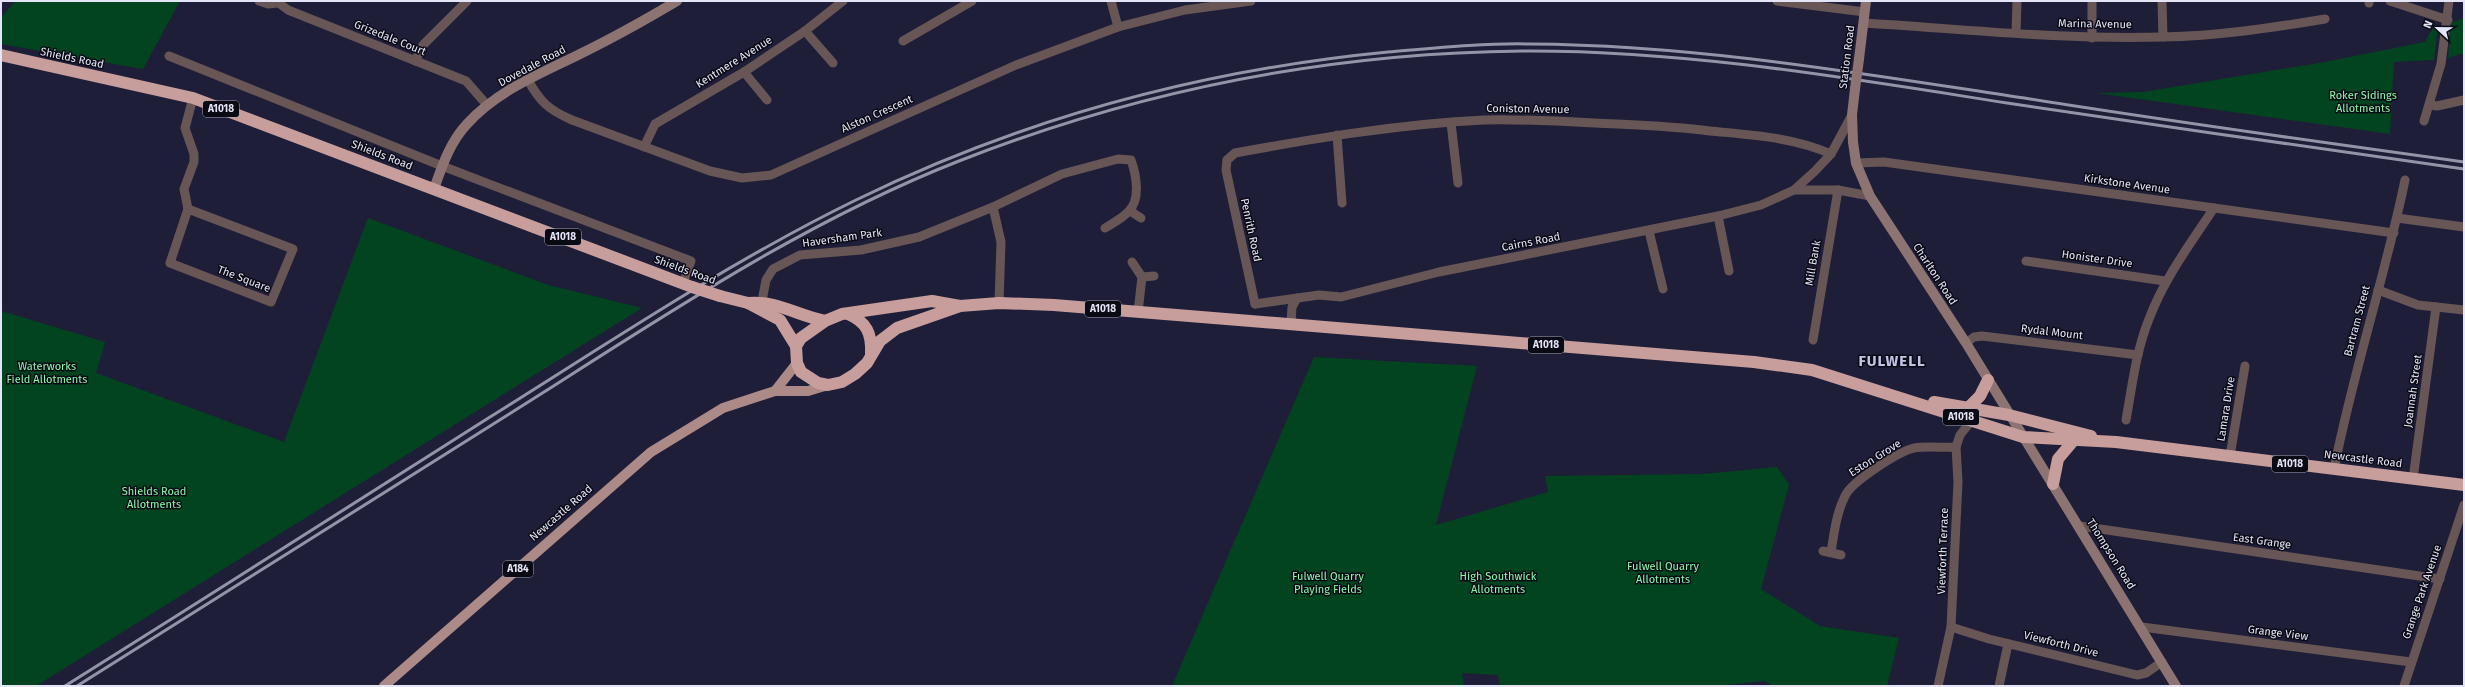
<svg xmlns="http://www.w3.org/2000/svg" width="2465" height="687" font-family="'Fira Sans',sans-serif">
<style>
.green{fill:#02441f}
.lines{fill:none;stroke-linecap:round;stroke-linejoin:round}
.street{stroke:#675655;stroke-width:9}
.secondary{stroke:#8d7372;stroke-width:10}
.primary{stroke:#ac8a88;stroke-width:10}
.highway{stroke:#c79e9c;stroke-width:12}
.rail{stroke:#9494a9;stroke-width:3}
.secondary-bridge{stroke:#8d7372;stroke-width:10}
.highway-bridge{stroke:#c79e9c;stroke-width:12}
.labels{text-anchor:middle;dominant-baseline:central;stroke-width:3;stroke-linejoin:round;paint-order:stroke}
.shield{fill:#0a0a15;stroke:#a3a3b3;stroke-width:1}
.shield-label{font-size:10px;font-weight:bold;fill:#e4e5f7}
.street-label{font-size:11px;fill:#e4e5f7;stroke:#0a0a15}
.park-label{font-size:11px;fill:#8df7ab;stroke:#0a0a15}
.district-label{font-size:15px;font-weight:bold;letter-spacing:1px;fill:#c2c3e6;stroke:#0a0a15}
</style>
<rect width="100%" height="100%" fill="#1f1e38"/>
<g class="green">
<path d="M15,1h165l-37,68 -142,-25v-26z"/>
<path d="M2464,18v35l-16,5 3,-35z"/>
<path d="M2438,26l-4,34 -40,2 -4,72 -294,-41 47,-1 182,-30 100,-20 7,-13z"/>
<path d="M368,218l180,67 94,23 -606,378h-35v-375l104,31 -9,31 188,69z"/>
<path d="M1314,357l163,9 -41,159 112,-33 -3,-16 158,-2 74,-7 12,18 -28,104 59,37 79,12 -12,48h-113l-10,-5 -47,5h-217l-2,-11 -36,-2 2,13h-292z"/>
</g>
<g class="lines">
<g class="street">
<path d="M259,1l9,3 9,-1"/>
<path d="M276,1l12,9 178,71 21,24"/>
<path d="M1111,1l7,26"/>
<path d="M1777,1l88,11"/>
<path d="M2092,1v37"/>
<path d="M2162,1l1,36"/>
<path d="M2390,1l58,19"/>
<path d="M2369,3v-2"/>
<path d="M1864,23c99,6 199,17 299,14 54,-1 108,-9 162,-18"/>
<path d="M805,31l28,32"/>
<path d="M2016,33l1,-32"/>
<path d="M903,41l69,-40"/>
<path d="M169,56l273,110 249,95 -8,22"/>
<path d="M415,61l8,-16 44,-44"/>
<path d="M744,72l23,28"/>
<path d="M528,80c12,22 21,30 44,40l138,51 32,7 29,-3 245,-110 102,-38 67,-17 66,-9"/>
<path d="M2430,105l7,1 27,-6"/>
<path d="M1852,115l-21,39 -16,17 -21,19h44l32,6"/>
<path d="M2424,121l17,-57 8,-63"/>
<path d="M1451,123l7,60"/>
<path d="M1337,135l5,68"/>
<path d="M644,147l11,-23 89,-52 61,-41 38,-30"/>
<path d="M1856,163l28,-1 510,71"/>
<path d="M993,207l8,35 -2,61"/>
<path d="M188,209l105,40 -22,53 -101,-39z"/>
<path d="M188,209l-4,-20 10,-27v-8l-9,-26 8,-30"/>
<path d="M1130,211l11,7"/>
<path d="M1718,216l11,55"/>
<path d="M2397,218l67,9"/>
<path d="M1649,231l14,58"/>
<path d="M2026,261l139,20"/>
<path d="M1132,262l10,15 -4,35"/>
<path d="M1142,277l12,-1"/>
<path d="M2378,290l40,15 46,5"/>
<path d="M762,301l4,-21 7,-11 27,-14 61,-5 58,-13 74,-30 69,-33 56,-15 13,1c5,14 10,39 -2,51 -6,7 -16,12 -24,17"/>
<path d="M1255,304l-29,-134 1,-10 8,-7c82,-15 165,-29 249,-33 37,-1 74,1 111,3 39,2 77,3 115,8 41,4 83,6 121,23"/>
<path d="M1255,304l64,-9 22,2 98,-25 279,-56 43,-11 33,-15"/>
<path d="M1291,323l1,-16 5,-9"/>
<path d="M1813,340l25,-150"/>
<path d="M1966,343l8,-6 8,-1 156,19"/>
<path d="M2126,420c6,-33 10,-69 23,-101 15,-40 41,-75 65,-111"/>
<path d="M2230,456l15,-90"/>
<path d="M2334,469c19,-97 51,-192 71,-289"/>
<path d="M2413,479l23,-172"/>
<path d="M2080,526l360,53"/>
<path d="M1823,551l18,4"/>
<path d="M1831,552c3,-18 5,-38 14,-56 6,-14 53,-44 69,-48 13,-2 29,0 42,-1"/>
<path d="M1951,627l38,12 148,36 9,-2 16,-11"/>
<path d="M2142,627l269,35"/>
<path d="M1938,686l13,-59 7,-145 -2,-35 4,-12 12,-15"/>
<path d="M1999,686l9,-42"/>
<path d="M2404,686l60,-181"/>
</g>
<g class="secondary">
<path d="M1859,59l7,-58"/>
<path d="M1855,89l-3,26 1,27 3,21 14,33 96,147 210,343"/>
<path d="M434,189c8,-23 16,-47 33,-65 31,-34 73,-50 113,-70 33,-16 65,-34 97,-53"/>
</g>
<g class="primary">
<path d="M775,391l22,-28"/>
<path d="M384,686l267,-234 72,-44 52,-17h33l20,-6"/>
</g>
<g class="highway">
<path d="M1,55l192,43 499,189"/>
<path d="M720,296l28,7 32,17 16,26"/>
<path d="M748,303c27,-3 51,13 77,18"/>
<path d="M960,306l-63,22 -17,13 -13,22 -12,11 -13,8 -14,3 -10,-2 -17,-11 -4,-9 -1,-17 5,-8 24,-17 17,-7 90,-13 28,5 39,-3 55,2 700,57 58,8 211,67 93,5 348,43"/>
<path d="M848,314c19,8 24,20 23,40"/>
<path d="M1934,402l75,13 82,21"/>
<path d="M1968,408l12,-12 8,-16"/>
<path d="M2053,484l5,-25 16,-19"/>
</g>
<g class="rail">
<path d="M65,686c142,-89 283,-179 425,-269 120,-75 239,-155 366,-217 168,-82 346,-130 532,-148 47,-4 94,-9 142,-8 168,1 334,30 500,55 144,23 289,43 434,63"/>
<path d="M77,686c156,-98 311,-196 467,-294 133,-85 267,-173 415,-231 179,-70 370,-108 563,-110 163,-1 325,27 485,52 152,23 305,44 457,66"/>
</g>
<path class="secondary-bridge" d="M1855,89l4,-30"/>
<path class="highway-bridge" d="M692,287l28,9"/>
</g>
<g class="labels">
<g class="shield">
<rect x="203" y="101" width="36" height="16" rx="3"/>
<rect x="545" y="229" width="36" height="16" rx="3"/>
<rect x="1085" y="301" width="36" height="16" rx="3"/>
<rect x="1528" y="337" width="36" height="16" rx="3"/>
<rect x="1943" y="409" width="36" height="16" rx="3"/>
<rect x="2272" y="456" width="36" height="16" rx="3"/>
<rect x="503" y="561" width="30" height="16" rx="3"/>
</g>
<g class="shield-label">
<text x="221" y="109">A1018</text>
<text x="563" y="237">A1018</text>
<text x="1103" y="309">A1018</text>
<text x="1546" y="345">A1018</text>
<text x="1961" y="417">A1018</text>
<text x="2290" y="464">A1018</text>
<text x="518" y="569">A184</text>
</g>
<g class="street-label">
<text transform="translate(2095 24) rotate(1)">Marina Avenue</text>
<text transform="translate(390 38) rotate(22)">Grizedale Court</text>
<text transform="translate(1847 57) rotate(-83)">Station Road</text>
<text transform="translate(72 58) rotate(12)">Shields Road</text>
<text transform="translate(734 62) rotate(-32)">Kentmere Avenue</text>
<text transform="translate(532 66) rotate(-28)">Dovedale Road</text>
<text transform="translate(1528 109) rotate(1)">Coniston Avenue</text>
<text transform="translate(877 114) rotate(-24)">Alston Crescent</text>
<text transform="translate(382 155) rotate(21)">Shields Road</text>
<text transform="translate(2127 184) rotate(8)">Kirkstone Avenue</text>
<text transform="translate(1251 230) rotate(78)">Penrith Road</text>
<text transform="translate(842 238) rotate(-8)">Haversham Park</text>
<text transform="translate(1531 242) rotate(-11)">Cairns Road</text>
<text transform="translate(2097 259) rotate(8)">Honister Drive</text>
<text transform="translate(1813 263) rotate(-80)">Mill Bank</text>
<text transform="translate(685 270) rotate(20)">Shields Road</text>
<text transform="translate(1935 274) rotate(57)">Charlton Road</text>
<text transform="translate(244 279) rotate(21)">The Square</text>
<text transform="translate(2357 321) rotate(-75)">Bartram Street</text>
<text transform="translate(2052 332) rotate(7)">Rydal Mount</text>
<text transform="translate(2413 391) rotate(-82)">Joannah Street</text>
<text transform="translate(2226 409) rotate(-81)">Lamara Drive</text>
<text transform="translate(1875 458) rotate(-32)">Eston Grove</text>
<text transform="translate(2363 459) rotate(7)">Newcastle Road</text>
<text transform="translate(561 513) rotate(-41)">Newcastle Road</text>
<text transform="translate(2262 541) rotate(8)">East Grange</text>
<text transform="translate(1943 551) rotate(-88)">Viewforth Terrace</text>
<text transform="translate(2111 554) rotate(58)">Thompson Road</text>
<text transform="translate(2422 592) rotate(-71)">Grange Park Avenue</text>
<text transform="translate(2278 633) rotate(7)">Grange View</text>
<text transform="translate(2061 644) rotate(14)">Viewforth Drive</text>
</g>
<g class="park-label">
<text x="2363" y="95">Roker Sidings<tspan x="2363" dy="13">Allotments</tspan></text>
<text x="47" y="366">Waterworks<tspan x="47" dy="13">Field Allotments</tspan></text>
<text x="154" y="491">Shields Road<tspan x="154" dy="13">Allotments</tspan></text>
<text x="1663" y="566">Fulwell Quarry<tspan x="1663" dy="13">Allotments</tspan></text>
<text x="1328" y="576">Fulwell Quarry<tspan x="1328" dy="13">Playing Fields</tspan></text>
<text x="1498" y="576">High Southwick<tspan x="1498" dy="13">Allotments</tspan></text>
</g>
<g class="district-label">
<text x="1892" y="361">FULWELL</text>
</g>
</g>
<rect width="2465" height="687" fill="none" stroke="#e4e5f7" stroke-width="4"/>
<g transform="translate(2437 28) rotate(292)" stroke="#0a0a15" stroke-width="3" paint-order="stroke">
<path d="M0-3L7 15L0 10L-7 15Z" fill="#e4e5f7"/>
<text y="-6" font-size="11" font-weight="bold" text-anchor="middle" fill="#e4e5f7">N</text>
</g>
</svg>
